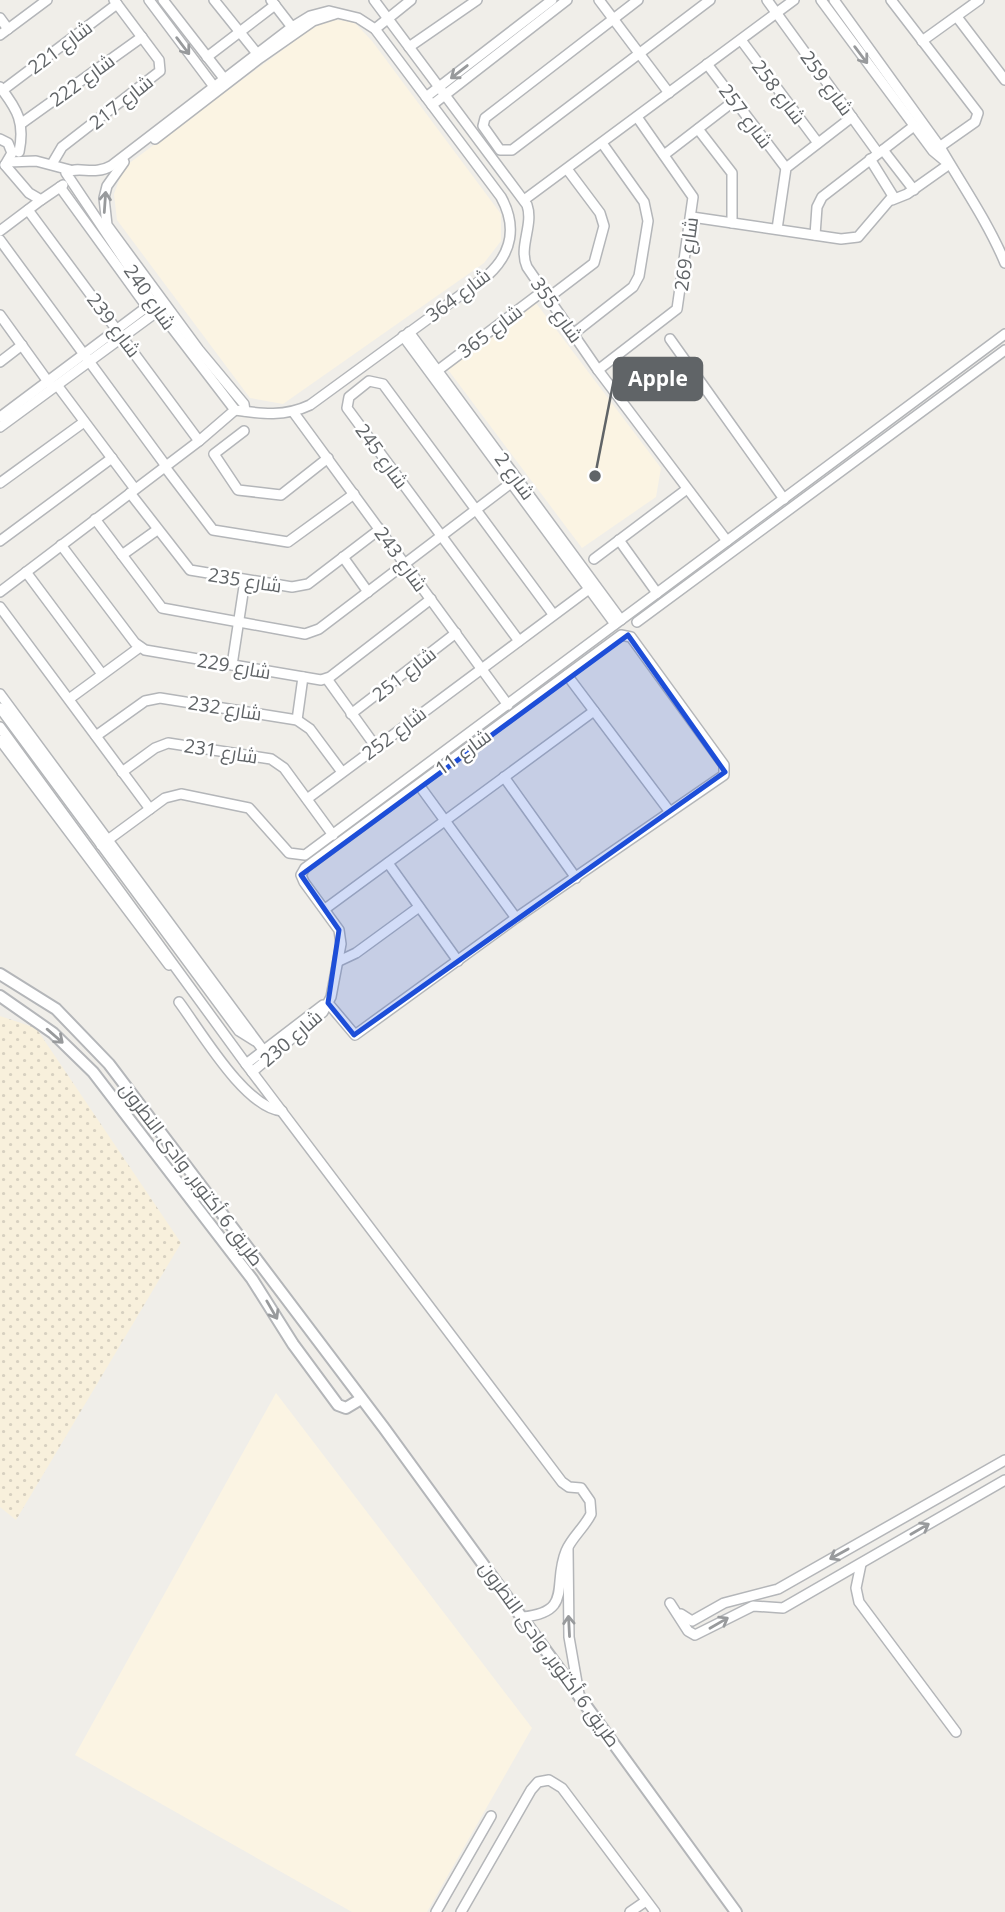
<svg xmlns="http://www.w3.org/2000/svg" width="1005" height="1912" font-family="'Open Sans',Cairo,sans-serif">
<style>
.commercial{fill:#fbf4e3}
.sand{fill:url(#sand-dots)}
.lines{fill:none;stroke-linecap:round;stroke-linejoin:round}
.minor-casing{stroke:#b4b6b9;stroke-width:12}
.tertiary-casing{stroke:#b4b6b9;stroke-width:14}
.minor{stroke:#fff;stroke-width:9}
.tertiary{stroke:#fff;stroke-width:10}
.oneway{stroke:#989a9c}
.marked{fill:#1d4ed8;fill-opacity:0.2;stroke:#1d4ed8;stroke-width:5;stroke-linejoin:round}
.labels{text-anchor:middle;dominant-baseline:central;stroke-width:5;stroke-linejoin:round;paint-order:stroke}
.street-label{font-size:19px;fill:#606467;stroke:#fff}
.leader{fill:none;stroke:#606467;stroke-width:2.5}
.callout-dot{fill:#606467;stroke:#fff;stroke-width:2.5}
.callout{fill:#606467;stroke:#606467;stroke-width:2.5}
.callout-label{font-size:21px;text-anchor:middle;font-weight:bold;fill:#fff}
</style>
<defs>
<pattern id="sand-dots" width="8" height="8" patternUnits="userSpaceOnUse" patternTransform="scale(1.75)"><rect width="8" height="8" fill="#f8f0dc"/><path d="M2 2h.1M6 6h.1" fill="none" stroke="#d7d0c0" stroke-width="1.8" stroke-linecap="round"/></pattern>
</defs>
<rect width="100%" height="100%" fill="#f0eee9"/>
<g class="commercial">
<path d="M333,20l20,1 19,20 129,173v27l-17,22 -201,141 -33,-6 -133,-178 -3,-26 10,-27 191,-141z"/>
<path d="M536,303l125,165 -5,29 -74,51 -136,-181z"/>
<path d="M276,1393l256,335 -105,184h-75l-277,-157z"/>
</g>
<path class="sand" d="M0,1016l36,12 145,215 -165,277 -16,-13z"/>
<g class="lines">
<defs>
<g id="minor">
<path d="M149,0l66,88"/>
<path d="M163,0l63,81"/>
<path d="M214,0l45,56"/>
<path d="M271,0l24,31"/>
<path d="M374,0l153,205c7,20 -9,42 0,62l71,103 129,171"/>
<path d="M599,0l70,93"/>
<path d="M638,0l-153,118 -2,8 17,24h12l198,-150"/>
<path d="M767,0l111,153"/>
<path d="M821,0l112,151 12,10"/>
<path d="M834,0l106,147c22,38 48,75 65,116"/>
<path d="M891,0l87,113 -3,9 -37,26"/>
<path d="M329,11l29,7 17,11 126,168c16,29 11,56 -13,78l-178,130c-25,12 -48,9 -75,5l-82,-107 -87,-130c11,-8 28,3 45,-7l181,-139 18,-11z"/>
<path d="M957,17l48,63"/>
<path d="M0,18l8,11"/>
<path d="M375,29l36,-29"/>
<path d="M0,35l47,-35"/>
<path d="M741,40l77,103"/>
<path d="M922,41l57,-41"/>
<path d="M409,47l68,-47"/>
<path d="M207,57l68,-52"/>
<path d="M707,64l79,104"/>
<path d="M0,87c18,23 25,36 19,65"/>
<path d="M3,90l114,-86"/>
<path d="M426,97l126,-97"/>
<path d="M432,105l135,-105"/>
<path d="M22,123l120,-86"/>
<path d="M698,129l34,44v50"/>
<path d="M0,139l8,4 4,10 -7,12"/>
<path d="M155,139l105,-81 53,-37 22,-7"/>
<path d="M883,150l31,40"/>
<path d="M664,155l70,-54"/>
<path d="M8,162l28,-1 34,9"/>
<path d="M124,162l-17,24 -3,12 3,27 92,125 45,54 1,7"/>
<path d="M52,164l10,-17 98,-76 -1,-11 -45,-60"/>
<path d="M60,187l87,120"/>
<path d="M41,200l22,-15"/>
<path d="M524,200l270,-200"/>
<path d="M892,200l15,-6 41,-29"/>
<path d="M28,210l171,231"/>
<path d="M692,217l149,22 17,-2 35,-41 -23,-37"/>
<path d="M777,229l9,-61 66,-51"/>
<path d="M0,231l41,-31 -12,-7 -24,-28"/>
<path d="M815,235l2,-28 5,-10 92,-71"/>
<path d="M0,240l166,226"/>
<path d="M548,298l46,-35 10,-37 -4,-13 -33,-44"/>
<path d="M0,315l49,68"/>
<path d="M409,332l212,288"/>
<path d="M573,334l60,-47 6,-11 9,-55 -4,-19 -42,-59"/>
<path d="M403,336l212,288"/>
<path d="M670,339l114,160"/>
<path d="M0,362l22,-17"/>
<path d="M598,370l79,-61 16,-112 -56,-80"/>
<path d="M437,371l106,-80"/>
<path d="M57,385l78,104"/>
<path d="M294,413l214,292"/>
<path d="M0,417l156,-117"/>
<path d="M0,427l162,-119"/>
<path d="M244,431l-30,23 24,36 43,5 47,-37"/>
<path d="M165,467l48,63 75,12 66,-48"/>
<path d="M0,483l84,-61"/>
<path d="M130,493l60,77 102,17 16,-3 72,-55"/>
<path d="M95,519l67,89 143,26 14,-5 192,-146"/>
<path d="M619,540l38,53"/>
<path d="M0,541l112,-83"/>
<path d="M61,545l74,98 10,7 176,30 9,-3 101,-78"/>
<path d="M122,555l35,-25"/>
<path d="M343,557l25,35"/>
<path d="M594,559l93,-70"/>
<path d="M26,572l76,102"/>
<path d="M0,592l199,-151 36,-31"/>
<path d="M0,607l150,202"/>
<path d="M637,622l368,-272"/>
<path d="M519,641l-172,-233 2,-11 20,-16 14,3 170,230"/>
<path d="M232,665l13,-85"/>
<path d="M567,675l103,137"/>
<path d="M327,679l49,68"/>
<path d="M0,694l269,364"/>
<path d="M69,699l71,-52"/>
<path d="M0,708l239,323 16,10"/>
<path d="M351,714l105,-81"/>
<path d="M297,720l6,-43"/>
<path d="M0,727l246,337 316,418 7,5 12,1 9,13 1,13c-7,14 -19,23 -25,37 -14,33 8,61 -43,66"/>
<path d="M96,736l49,-35 15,-3 137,22 13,9 32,43"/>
<path d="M0,740l169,225"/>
<path d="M122,772l33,-24 13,-5 103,16 13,9 49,67"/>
<path d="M504,777l72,101"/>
<path d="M419,785l97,133"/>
<path d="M307,799l282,-210"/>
<path d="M101,845l64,-47 16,-4 68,14 40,45 16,2 700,-521"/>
<path d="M388,863l70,98"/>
<path d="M325,909l269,-198"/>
<path d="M339,961l17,-8 63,-46"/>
<path d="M179,1002c21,28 66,106 103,109"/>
<path d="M246,1064l77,-59"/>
<path d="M252,1072l71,-60 8,-15 10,-53 -2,-14 -35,-48 -3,-7 4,-7 316,-233 10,2 93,128v10l-208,143 -161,117 -27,-32"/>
<path d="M568,1549l1,88 10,57"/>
<path d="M861,1564l-5,24 3,14 97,130"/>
<path d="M670,1603l18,28 7,4 58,-29 30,2 222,-128"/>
<path d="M681,1614l11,7 32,-18 54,-14 227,-129"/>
<path d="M436,1912l55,-96"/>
<path d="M461,1912l70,-122 7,-8 11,-2 13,8 93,124"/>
<path d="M630,1912l16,-11"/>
</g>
<g id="tertiary">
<path d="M0,974l56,35 53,55 275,364 352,484"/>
<path d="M0,996l53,37 40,39 159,207 41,65 45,61 8,3 15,-9"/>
</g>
</defs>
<use href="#minor" class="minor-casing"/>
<use href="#tertiary" class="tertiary-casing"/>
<use href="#minor" class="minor"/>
<use href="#tertiary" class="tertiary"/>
</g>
<defs><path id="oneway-shaft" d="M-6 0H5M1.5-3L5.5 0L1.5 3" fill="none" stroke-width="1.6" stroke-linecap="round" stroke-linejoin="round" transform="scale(1.75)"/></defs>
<g class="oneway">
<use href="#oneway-shaft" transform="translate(183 46) rotate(53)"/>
<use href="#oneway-shaft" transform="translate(861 55) rotate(53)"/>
<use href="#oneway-shaft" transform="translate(459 72) rotate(142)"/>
<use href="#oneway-shaft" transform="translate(105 202) rotate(-86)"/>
<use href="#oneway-shaft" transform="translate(55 1036) rotate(41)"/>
<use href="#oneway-shaft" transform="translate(272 1310) rotate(60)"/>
<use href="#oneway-shaft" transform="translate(920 1529) rotate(-30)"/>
<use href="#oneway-shaft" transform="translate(839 1554) rotate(151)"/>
<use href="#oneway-shaft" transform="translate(719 1623) rotate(-30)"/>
<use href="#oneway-shaft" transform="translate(569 1626) rotate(-93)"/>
</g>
<path class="marked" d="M628,635l97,137 -371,263 -26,-32 11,-73 -38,-55z"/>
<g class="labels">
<g class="street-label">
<text transform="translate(60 47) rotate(-37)">شارع 221</text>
<text transform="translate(82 80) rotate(-36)">شارع 222</text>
<text transform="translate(827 83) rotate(54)">شارع 259</text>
<text transform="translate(779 92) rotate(53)">شارع 258</text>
<text transform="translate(121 102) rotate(-38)">شارع 217</text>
<text transform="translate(746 116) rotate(53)">شارع 257</text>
<text transform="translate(686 254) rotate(-82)">شارع 269</text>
<text transform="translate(458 295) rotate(-37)">شارع 364</text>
<text transform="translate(150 297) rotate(55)">شارع 240</text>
<text transform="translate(557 310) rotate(55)">شارع 355</text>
<text transform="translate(114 325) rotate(53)">شارع 239</text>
<text transform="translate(490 331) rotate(-37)">شارع 365</text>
<text transform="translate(382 456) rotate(54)">شارع 245</text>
<text transform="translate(515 476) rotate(54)">شارع 2</text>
<text transform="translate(401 559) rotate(54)">شارع 243</text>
<text transform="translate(245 580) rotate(9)">شارع 235</text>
<text transform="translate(234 666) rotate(10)">شارع 229</text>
<text transform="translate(404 674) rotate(-38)">شارع 251</text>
<text transform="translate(225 708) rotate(9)">شارع 232</text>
<text transform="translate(394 733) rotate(-37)">شارع 252</text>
<text transform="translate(221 751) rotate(9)">شارع 231</text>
<text transform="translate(463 752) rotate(-36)">شارع 11</text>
<text transform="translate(291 1038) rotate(-41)">شارع 230</text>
<text transform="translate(192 1174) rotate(53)">طريق 6 أكتوبر, وادى النطرون</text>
<text transform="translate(550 1654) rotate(54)">طريق 6 أكتوبر, وادى النطرون</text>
</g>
</g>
<path class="leader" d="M595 476L614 379"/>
<circle class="callout-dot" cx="595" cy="476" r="7"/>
<rect class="callout" x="614" y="358" width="88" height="42" rx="7"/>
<g class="callout-label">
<text x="658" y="386">Apple</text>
</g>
</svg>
